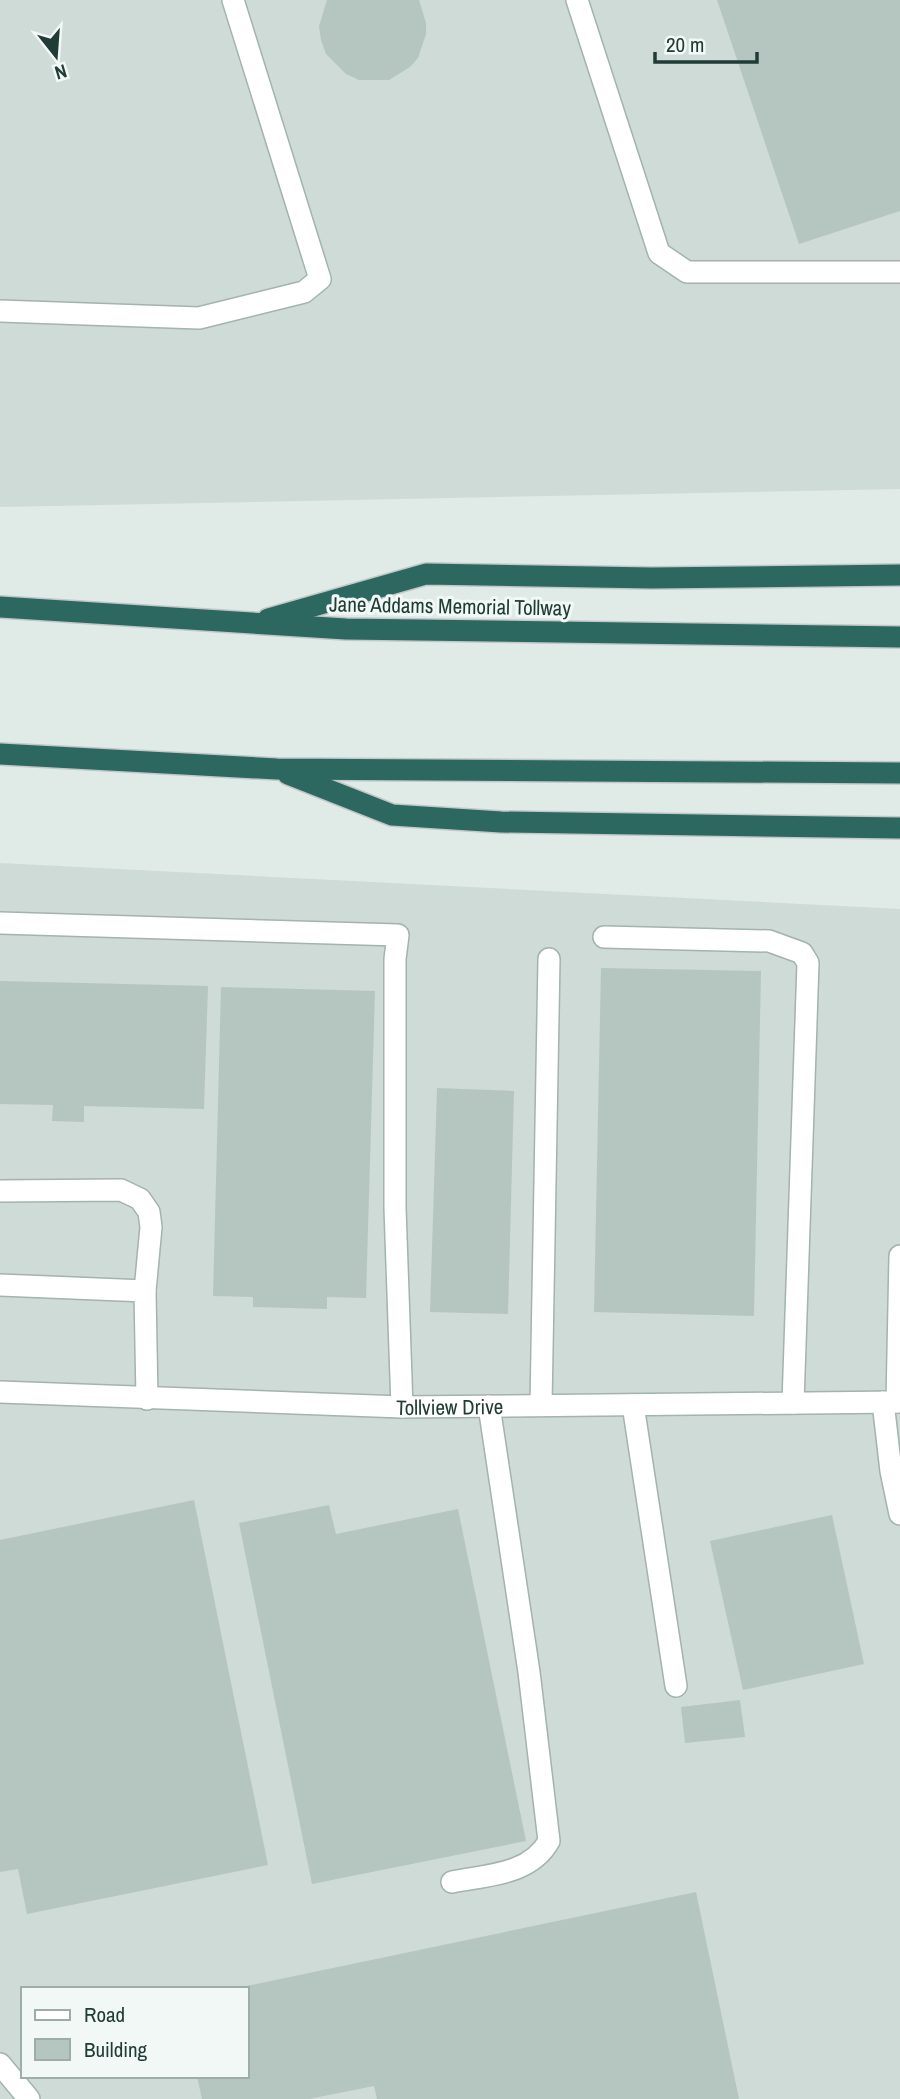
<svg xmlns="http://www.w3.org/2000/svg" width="900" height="2099" font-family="'Archivo Narrow',sans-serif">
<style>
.built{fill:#cedbd6;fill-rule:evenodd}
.building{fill:#b5c6c0}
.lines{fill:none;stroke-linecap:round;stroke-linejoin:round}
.minor-casing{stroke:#a3b3ae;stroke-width:24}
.highway-casing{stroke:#c1c8c7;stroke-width:24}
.minor{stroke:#fff;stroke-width:21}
.highway{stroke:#2c6860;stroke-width:21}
.labels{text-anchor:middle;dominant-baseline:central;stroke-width:6;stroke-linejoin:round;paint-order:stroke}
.street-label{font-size:21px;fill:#213c36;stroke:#f1f8f5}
</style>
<rect width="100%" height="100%" fill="#e0ebe7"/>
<g class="built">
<path d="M0,0h900v489l-900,18z"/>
<path d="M0,863l900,46v1190h-900zM23,1989h224v87h-224z"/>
</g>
<g class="building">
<path d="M327,0h92l7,23v11l-8,24 -8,9 -21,13h-30l-13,-6 -20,-20 -5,-14 -2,-14z"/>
<path d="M717,0h183v211l-101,33z"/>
<path d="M601,968l160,3 -7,345 -160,-4z"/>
<path d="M0,981l208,5 -4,123 -120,-3v16l-32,-1 1,-16 -53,-1z"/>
<path d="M221,987l154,4 -9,307 -39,-1v12l-74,-2v-10l-40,-1z"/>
<path d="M437,1088l77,3 -6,223 -78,-2z"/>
<path d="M194,1500l74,365 -241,49 -9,-45 -18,3v-332z"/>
<path d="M329,1505l7,29 122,-25 68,332 -214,43 -73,-361z"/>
<path d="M832,1515l32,149 -121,26 -33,-149z"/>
<path d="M740,1700l5,37 -60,6 -4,-36z"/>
<path d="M696,1892l43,207h-362l-3,-13 -65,13h-107l-5,-23h50v-87l-10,-1z"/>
</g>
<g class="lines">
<defs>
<g id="minor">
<path d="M577,0l82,253 28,19h213"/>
<path d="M0,311l199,7 105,-26 16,-13 -87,-279"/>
<path d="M0,923l398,12 -3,24v249l7,199"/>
<path d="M604,937l165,4 33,12 6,10 -15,440"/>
<path d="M0,1191l121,-1 19,9 9,13 2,15 -6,64"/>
<path d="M0,1285l145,6 2,108"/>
<path id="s1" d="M0,1392l402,15 498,-5"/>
<path d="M883,1402l8,69 9,43"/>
<path d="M897,1402l3,-146"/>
<path d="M541,1405l8,-446"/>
<path d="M633,1405l43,281"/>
<path d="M452,1882c35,-7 78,-7 97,-41l-20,-169 -40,-266"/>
<path d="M0,2064l29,35"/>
</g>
<g id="highway">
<path d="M0,607l346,22 554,8"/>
<path d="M268,619l158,-45 226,4 248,-3"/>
<path d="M0,754l277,15 623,4"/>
<path d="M288,774l104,41 109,7 399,6"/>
</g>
</defs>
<use href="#minor" class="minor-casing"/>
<use href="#highway" class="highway-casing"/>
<use href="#minor" class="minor"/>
<use href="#highway" class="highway"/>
</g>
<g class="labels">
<g class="street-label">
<text transform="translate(450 606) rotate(1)">Jane Addams Memorial Tollway</text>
<text stroke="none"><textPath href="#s1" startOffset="450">Tollview Drive</textPath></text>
</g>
</g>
<rect x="21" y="1987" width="228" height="91" fill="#f1f8f5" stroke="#9eada9" stroke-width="2"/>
<rect x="35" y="2010" width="35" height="10" fill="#ffffff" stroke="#9eada9" stroke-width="2"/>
<text x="84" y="2022" font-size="21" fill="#213c36">Road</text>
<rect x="35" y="2039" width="35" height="21" fill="#b5c6c0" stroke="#9eada9" stroke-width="2"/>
<text x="84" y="2057" font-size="21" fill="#213c36">Building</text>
<g transform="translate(56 56) rotate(163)" stroke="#f1f8f5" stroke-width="5" paint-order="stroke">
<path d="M0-5L12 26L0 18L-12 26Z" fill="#213c36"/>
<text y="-10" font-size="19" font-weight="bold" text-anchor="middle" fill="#213c36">N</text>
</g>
<path d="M655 52v10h102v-10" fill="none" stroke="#213c36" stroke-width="3.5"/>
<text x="666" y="52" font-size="21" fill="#213c36" stroke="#f1f8f5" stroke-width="5" paint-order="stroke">20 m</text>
</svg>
